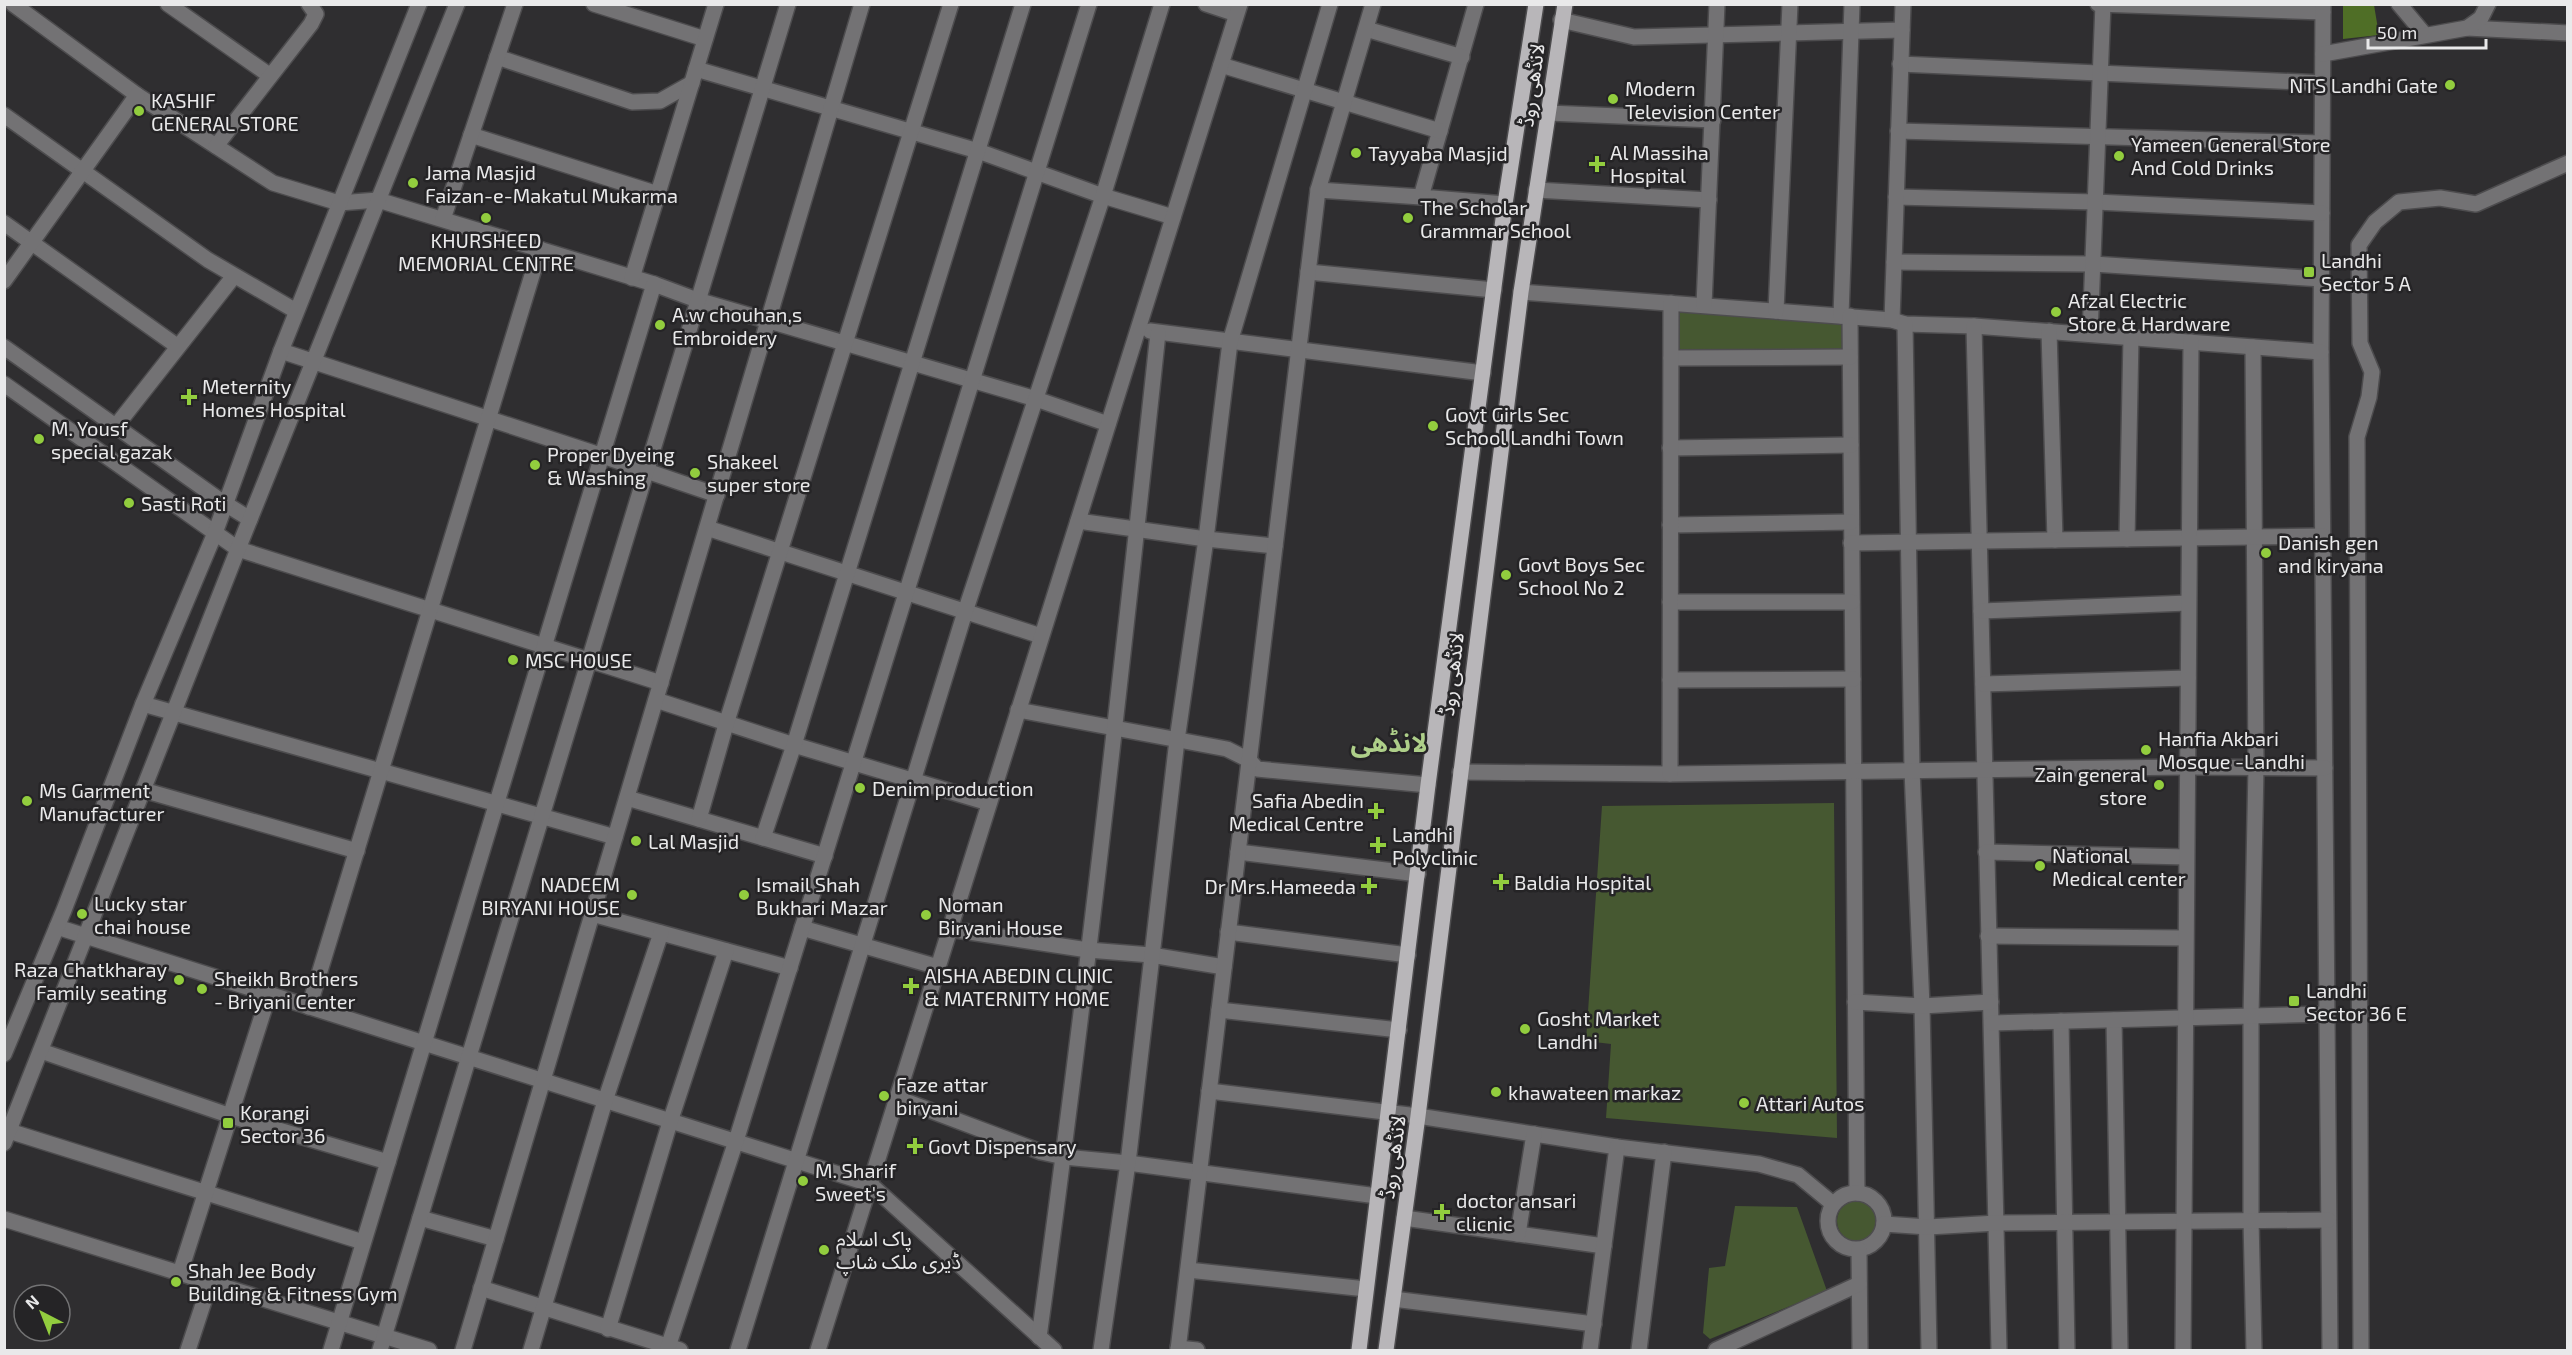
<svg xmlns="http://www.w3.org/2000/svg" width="2572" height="1355" font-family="'Exo 2','Noto Sans Arabic',sans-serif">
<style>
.green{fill:#465831}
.forest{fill:#4f6e26}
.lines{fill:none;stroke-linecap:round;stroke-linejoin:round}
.minor-casing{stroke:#4d4c4e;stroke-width:18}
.major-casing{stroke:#4d4c4e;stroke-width:18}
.minor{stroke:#737274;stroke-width:15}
.major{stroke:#b8b6b9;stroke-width:15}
.poi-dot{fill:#92cd3e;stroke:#252426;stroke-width:2}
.labels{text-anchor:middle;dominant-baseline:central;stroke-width:5;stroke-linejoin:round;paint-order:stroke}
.street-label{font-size:20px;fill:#e9e9ea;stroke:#252426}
.poi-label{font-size:20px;fill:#e9e9ea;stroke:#252426;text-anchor:start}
.district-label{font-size:26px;font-weight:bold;fill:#aecf89;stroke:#252426}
</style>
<rect width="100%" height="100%" fill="#2f2e30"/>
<g class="green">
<path d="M1671,303l179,13v41l-179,1z"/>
<path d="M1834,803l3,335 -231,-20 5,-74 -25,-3 16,-235z"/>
<circle cx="1857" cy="1221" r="20"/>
<path d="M1735,1206l62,1 30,84 -117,48 -7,-6 6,-65 16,-2z"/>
</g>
<path class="forest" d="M2343,5h31l5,30 -36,4z"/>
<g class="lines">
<defs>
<g id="minor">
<path d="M13,4l124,91 136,88 66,20 39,-3 276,84 43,16 339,99 72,25"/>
<path d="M168,4l101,71"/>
<path d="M594,4l111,35"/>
<path d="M1206,4l30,10"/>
<path d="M1476,4l-55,193 84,7"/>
<path d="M2098,4l225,8"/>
<path d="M2323,4l-2,348 9,998"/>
<path d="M2399,4l26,31"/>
<path d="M1561,20l73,17 268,-7"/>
<path d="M2467,28l101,5"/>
<path d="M1366,29l96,28"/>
<path d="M2323,54l144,-26 14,-10 7,-14"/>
<path d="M497,57l135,45 28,-1 32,-18"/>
<path d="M1900,64l423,19"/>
<path d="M1221,65l219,66"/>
<path d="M696,69l282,82 125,45 70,21"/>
<path d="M1548,113l165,7"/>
<path d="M4,115l204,145 88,51"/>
<path d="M1898,131l424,12"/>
<path d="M471,135l187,59"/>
<path d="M216,146l95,-122 5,-10 -7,-10"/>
<path d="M1318,190l103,7"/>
<path d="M1536,190l173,10"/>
<path d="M1896,197l200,5 226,11"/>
<path d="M443,219l72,-215"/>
<path d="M4,223l173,123"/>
<path d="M1894,262l199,2 229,15"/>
<path d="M1308,272l186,18"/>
<path d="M632,278l84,-274"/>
<path d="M4,281l133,-186"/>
<path d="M1521,292l371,28 13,4 69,2 347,26"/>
<path d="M1704,305l13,-301"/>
<path d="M1776,311l14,-307"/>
<path d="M1841,316l11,-312"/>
<path d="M1850,316l7,877"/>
<path d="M1892,320l11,-316"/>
<path d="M1905,324l7,446 10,236 7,344"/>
<path d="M1974,326l25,1024"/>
<path d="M1150,331l333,42"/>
<path d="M2049,331l6,209"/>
<path d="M2090,334l13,-330"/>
<path d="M4,347l220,156 26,16"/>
<path d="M2253,347l3,420 -5,249v204l3,130"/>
<path d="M281,351l319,104 117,40"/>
<path d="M1671,358l179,-1"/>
<path d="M4,384l234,165 423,134"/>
<path d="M116,426l118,-150"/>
<path d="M1670,448l181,-3"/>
<path d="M1078,521l128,18 69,7"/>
<path d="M1670,525l181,-3"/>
<path d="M707,528l334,108"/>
<path d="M2127,539l4,-202"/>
<path d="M1851,543l472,-7"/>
<path d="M1670,602h182"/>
<path d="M1981,611l207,-8"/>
<path d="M1670,680l183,-1"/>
<path d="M1983,684l205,-6"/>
<path d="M656,700l138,45 195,58"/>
<path d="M143,704l472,133"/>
<path d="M1018,710l209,39 22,11 8,9 171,16"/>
<path d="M1460,772l210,2 517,-7 138,1"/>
<path d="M1670,774l1,-471"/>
<path d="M143,790l214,61"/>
<path d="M627,798l198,58"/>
<path d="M699,819l28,-98 224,-717"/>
<path d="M763,838l31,-93 229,-741"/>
<path d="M1238,852l180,22"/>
<path d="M1986,852l200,5"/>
<path d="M592,914l198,54"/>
<path d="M57,927l813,257 184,166"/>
<path d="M802,928l136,39"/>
<path d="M949,929l139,21 63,5 73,12"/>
<path d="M1228,932l180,23"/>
<path d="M1988,936l197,2"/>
<path d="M1855,1002l67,4 69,-4"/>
<path d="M309,1007l231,-758"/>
<path d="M1219,1010l180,20"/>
<path d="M2114,1020l6,330"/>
<path d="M2061,1021l6,329"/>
<path d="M1992,1023l335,-9"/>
<path d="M41,1051l190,65 157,46"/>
<path d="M4,1054l60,-144 79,-206 72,-171 66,-182 138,-347"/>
<path d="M1209,1091l209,25 199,31 142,17 39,11 35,29"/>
<path d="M897,1098l144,54 23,5 64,6 249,33"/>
<path d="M9,1131l354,111"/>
<path d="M4,1143l234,-594 219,-545"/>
<circle cx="1856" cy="1221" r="28"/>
<path d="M420,1218l76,21"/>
<path d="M1404,1218l200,28"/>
<path d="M4,1219l425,131"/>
<path d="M1884,1224l44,3 69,-4 331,-3"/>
<path d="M1518,1234l16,-100"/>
<path d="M1859,1250l1,100"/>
<path d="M1188,1270l178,19"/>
<path d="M180,1273l89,-279"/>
<path d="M481,1288l199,62"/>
<path d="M1393,1299l201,25"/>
<path d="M608,1329l62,-207 56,-171"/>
<path d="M1039,1337c46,-334 83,-669 119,-1004"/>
<path d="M668,1347l68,-206 353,-1137"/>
<path d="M1178,1348l19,2"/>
<path d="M188,1350l22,-67"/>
<path d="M331,1350l323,-1066"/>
<path d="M380,1350l408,-1346"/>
<path d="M463,1350l399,-1346"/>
<path d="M531,1350l74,-249 56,-168"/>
<path d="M738,1350l227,-738 138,-416 59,-192"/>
<path d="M818,1350l422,-1346"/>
<path d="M1101,1350l27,-187 49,-423 29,-201 24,-197 100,-338"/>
<path d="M1178,1350l140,-1160 55,-186"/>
<path d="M1590,1350l27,-203"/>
<path d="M1639,1350l25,-198"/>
<path d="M1716,1350l143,-66"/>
<path d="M2183,1350l8,-1008"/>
<path d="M2361,1350l-4,-913 12,-40 3,-25 -12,-29 -1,-98 16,-23 24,-20 41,-4 36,6 92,-41"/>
</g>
<g id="major">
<path d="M1359,1350l69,-565 77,-581 31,-200"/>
<path d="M1386,1350l32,-234 103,-824 44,-288"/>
</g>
</defs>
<use href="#minor" class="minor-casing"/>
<use href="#major" class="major-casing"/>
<use href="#minor" class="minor"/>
<use href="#major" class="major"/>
</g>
<g class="poi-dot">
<circle cx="2450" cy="85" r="6"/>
<circle cx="1613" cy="99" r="6"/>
<circle cx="139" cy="111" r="6"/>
<circle cx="1356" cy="153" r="6"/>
<circle cx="2119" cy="156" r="6"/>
<path d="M1594 155h6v6h6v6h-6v6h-6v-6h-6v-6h6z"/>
<circle cx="413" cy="183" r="6"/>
<circle cx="486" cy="218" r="6"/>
<circle cx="1408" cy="218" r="6"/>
<rect x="2303" y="266" width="12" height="12" rx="3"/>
<circle cx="2056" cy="312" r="6"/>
<circle cx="660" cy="325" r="6"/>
<path d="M186 388h6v6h6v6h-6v6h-6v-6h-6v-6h6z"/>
<circle cx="1433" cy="426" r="6"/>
<circle cx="39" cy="439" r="6"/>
<circle cx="535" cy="465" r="6"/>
<circle cx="695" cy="473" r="6"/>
<circle cx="129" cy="503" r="6"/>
<circle cx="2266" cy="553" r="6"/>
<circle cx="1506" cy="575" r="6"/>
<circle cx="513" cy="660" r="6"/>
<circle cx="2146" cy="750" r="6"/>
<circle cx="2159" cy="785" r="6"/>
<circle cx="860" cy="788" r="6"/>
<circle cx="27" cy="801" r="6"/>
<path d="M1373 802h6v6h6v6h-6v6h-6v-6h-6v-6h6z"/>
<circle cx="636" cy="841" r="6"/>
<path d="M1375 836h6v6h6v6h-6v6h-6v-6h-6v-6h6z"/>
<circle cx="2040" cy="866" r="6"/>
<path d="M1498 873h6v6h6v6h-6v6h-6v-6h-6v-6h6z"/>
<path d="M1366 877h6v6h6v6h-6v6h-6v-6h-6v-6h6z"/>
<circle cx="632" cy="895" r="6"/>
<circle cx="744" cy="895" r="6"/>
<circle cx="82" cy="914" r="6"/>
<circle cx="926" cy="915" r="6"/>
<circle cx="179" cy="980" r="6"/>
<path d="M908 977h6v6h6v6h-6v6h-6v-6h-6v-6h6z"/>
<circle cx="202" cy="989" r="6"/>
<rect x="2288" y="995" width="12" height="12" rx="3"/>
<circle cx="1525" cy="1029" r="6"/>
<circle cx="1496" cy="1092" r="6"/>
<circle cx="884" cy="1096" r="6"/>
<circle cx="1744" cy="1103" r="6"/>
<rect x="222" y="1117" width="12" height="12" rx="3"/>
<path d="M912 1137h6v6h6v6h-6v6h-6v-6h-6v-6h6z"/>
<circle cx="803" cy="1181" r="6"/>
<path d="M1439 1203h6v6h6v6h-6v6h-6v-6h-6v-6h6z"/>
<circle cx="824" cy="1250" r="6"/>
<circle cx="176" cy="1282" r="6"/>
</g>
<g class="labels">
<g class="street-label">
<text transform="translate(1531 85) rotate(-82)">لانڈھی روڈ</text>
<text transform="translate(1451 674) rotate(-83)">لانڈھی روڈ</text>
<text transform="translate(1392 1157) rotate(-82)">لانڈھی روڈ</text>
</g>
<g class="poi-label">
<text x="2438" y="85" text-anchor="end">NTS Landhi Gate</text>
<text x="1625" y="88">Modern<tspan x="1625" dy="23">Television Center</tspan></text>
<text x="151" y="100">KASHIF<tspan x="151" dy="23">GENERAL STORE</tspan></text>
<text x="2131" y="144">Yameen General Store<tspan x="2131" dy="23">And Cold Drinks</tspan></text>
<text x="1610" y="152">Al Massiha<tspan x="1610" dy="23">Hospital</tspan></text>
<text x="1368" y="153">Tayyaba Masjid</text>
<text x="425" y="172">Jama Masjid<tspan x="425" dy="23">Faizan-e-Makatul Mukarma</tspan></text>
<text x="1420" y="207">The Scholar<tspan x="1420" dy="23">Grammar School</tspan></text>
<text x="486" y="240" text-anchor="middle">KHURSHEED<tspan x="486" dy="23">MEMORIAL CENTRE</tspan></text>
<text x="2321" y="260">Landhi<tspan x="2321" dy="23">Sector 5 A</tspan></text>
<text x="2068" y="300">Afzal Electric<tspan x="2068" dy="23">Store &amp; Hardware</tspan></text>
<text x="672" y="314">A.w chouhan,s<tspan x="672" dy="23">Embroidery</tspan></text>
<text x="202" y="386">Meternity<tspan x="202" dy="23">Homes Hospital</tspan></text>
<text x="1445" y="414">Govt Girls Sec<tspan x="1445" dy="23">School Landhi Town</tspan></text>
<text x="51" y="428">M. Yousf<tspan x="51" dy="23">special gazak</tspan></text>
<text x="547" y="454">Proper Dyeing<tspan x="547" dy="23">&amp; Washing</tspan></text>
<text x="707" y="461">Shakeel<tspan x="707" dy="23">super store</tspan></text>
<text x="141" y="503">Sasti Roti</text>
<text x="2278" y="542">Danish gen<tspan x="2278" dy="23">and kiryana</tspan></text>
<text x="1518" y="564">Govt Boys Sec<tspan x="1518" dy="23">School No 2</tspan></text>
<text x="525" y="660">MSC HOUSE</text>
<text x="2158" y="738">Hanfia Akbari<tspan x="2158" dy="23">Mosque -Landhi</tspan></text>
<text x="2147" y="774" text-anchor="end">Zain general<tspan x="2147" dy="23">store</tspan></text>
<text x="872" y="788">Denim production</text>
<text x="39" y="790">Ms Garment<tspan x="39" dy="23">Manufacturer</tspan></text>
<text x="1364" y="800" text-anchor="end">Safia Abedin<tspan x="1364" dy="23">Medical Centre</tspan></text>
<text x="1392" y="834">Landhi<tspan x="1392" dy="23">Polyclinic</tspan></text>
<text x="648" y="841">Lal Masjid</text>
<text x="2052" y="855">National<tspan x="2052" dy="23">Medical center</tspan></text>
<text x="1514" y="882">Baldia Hospital</text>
<text x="620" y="884" text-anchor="end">NADEEM<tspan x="620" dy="23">BIRYANI HOUSE</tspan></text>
<text x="756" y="884">Ismail Shah<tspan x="756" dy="23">Bukhari Mazar</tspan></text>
<text x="1356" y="886" text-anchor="end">Dr Mrs.Hameeda</text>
<text x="94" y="903">Lucky star<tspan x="94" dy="23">chai house</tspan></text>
<text x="938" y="904">Noman<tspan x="938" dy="23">Biryani House</tspan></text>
<text x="167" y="969" text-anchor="end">Raza Chatkharay<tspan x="167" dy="23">Family seating</tspan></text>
<text x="924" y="975">AISHA ABEDIN CLINIC<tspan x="924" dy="23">&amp; MATERNITY HOME</tspan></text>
<text x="214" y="978">Sheikh Brothers<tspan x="214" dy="23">- Briyani Center</tspan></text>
<text x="2306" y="990">Landhi<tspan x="2306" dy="23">Sector 36 E</tspan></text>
<text x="1537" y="1018">Gosht Market<tspan x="1537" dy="23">Landhi</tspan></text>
<text x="896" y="1084">Faze attar<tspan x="896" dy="23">biryani</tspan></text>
<text x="1508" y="1092">khawateen markaz</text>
<text x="1756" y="1103">Attari Autos</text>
<text x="240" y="1112">Korangi<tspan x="240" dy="23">Sector 36</tspan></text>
<text x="928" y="1146">Govt Dispensary</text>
<text x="815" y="1170">M. Sharif<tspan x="815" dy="23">Sweet's</tspan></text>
<text x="1456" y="1200">doctor ansari<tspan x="1456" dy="23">clicnic</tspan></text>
<text x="836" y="1238">پاک اسلام<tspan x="836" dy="23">ڈیری ملک شاپ</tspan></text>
<text x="188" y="1270">Shah Jee Body<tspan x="188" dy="23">Building &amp; Fitness Gym</tspan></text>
</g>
<g class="district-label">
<text x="1389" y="741">لانڈھی</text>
</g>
</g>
<rect width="2572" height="1355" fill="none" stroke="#e9e9ea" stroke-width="12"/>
<g transform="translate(42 1313) rotate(318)"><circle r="28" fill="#252426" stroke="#737374" stroke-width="1.5"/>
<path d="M0-4.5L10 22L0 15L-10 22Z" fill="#92cd3e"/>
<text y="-9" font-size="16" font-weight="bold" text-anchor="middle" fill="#e9e9ea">N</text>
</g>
<path d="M2368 39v9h118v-9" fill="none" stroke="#e9e9ea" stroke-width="3"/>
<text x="2377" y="39" font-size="18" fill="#e9e9ea" stroke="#252426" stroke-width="4.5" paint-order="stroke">50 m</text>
</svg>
